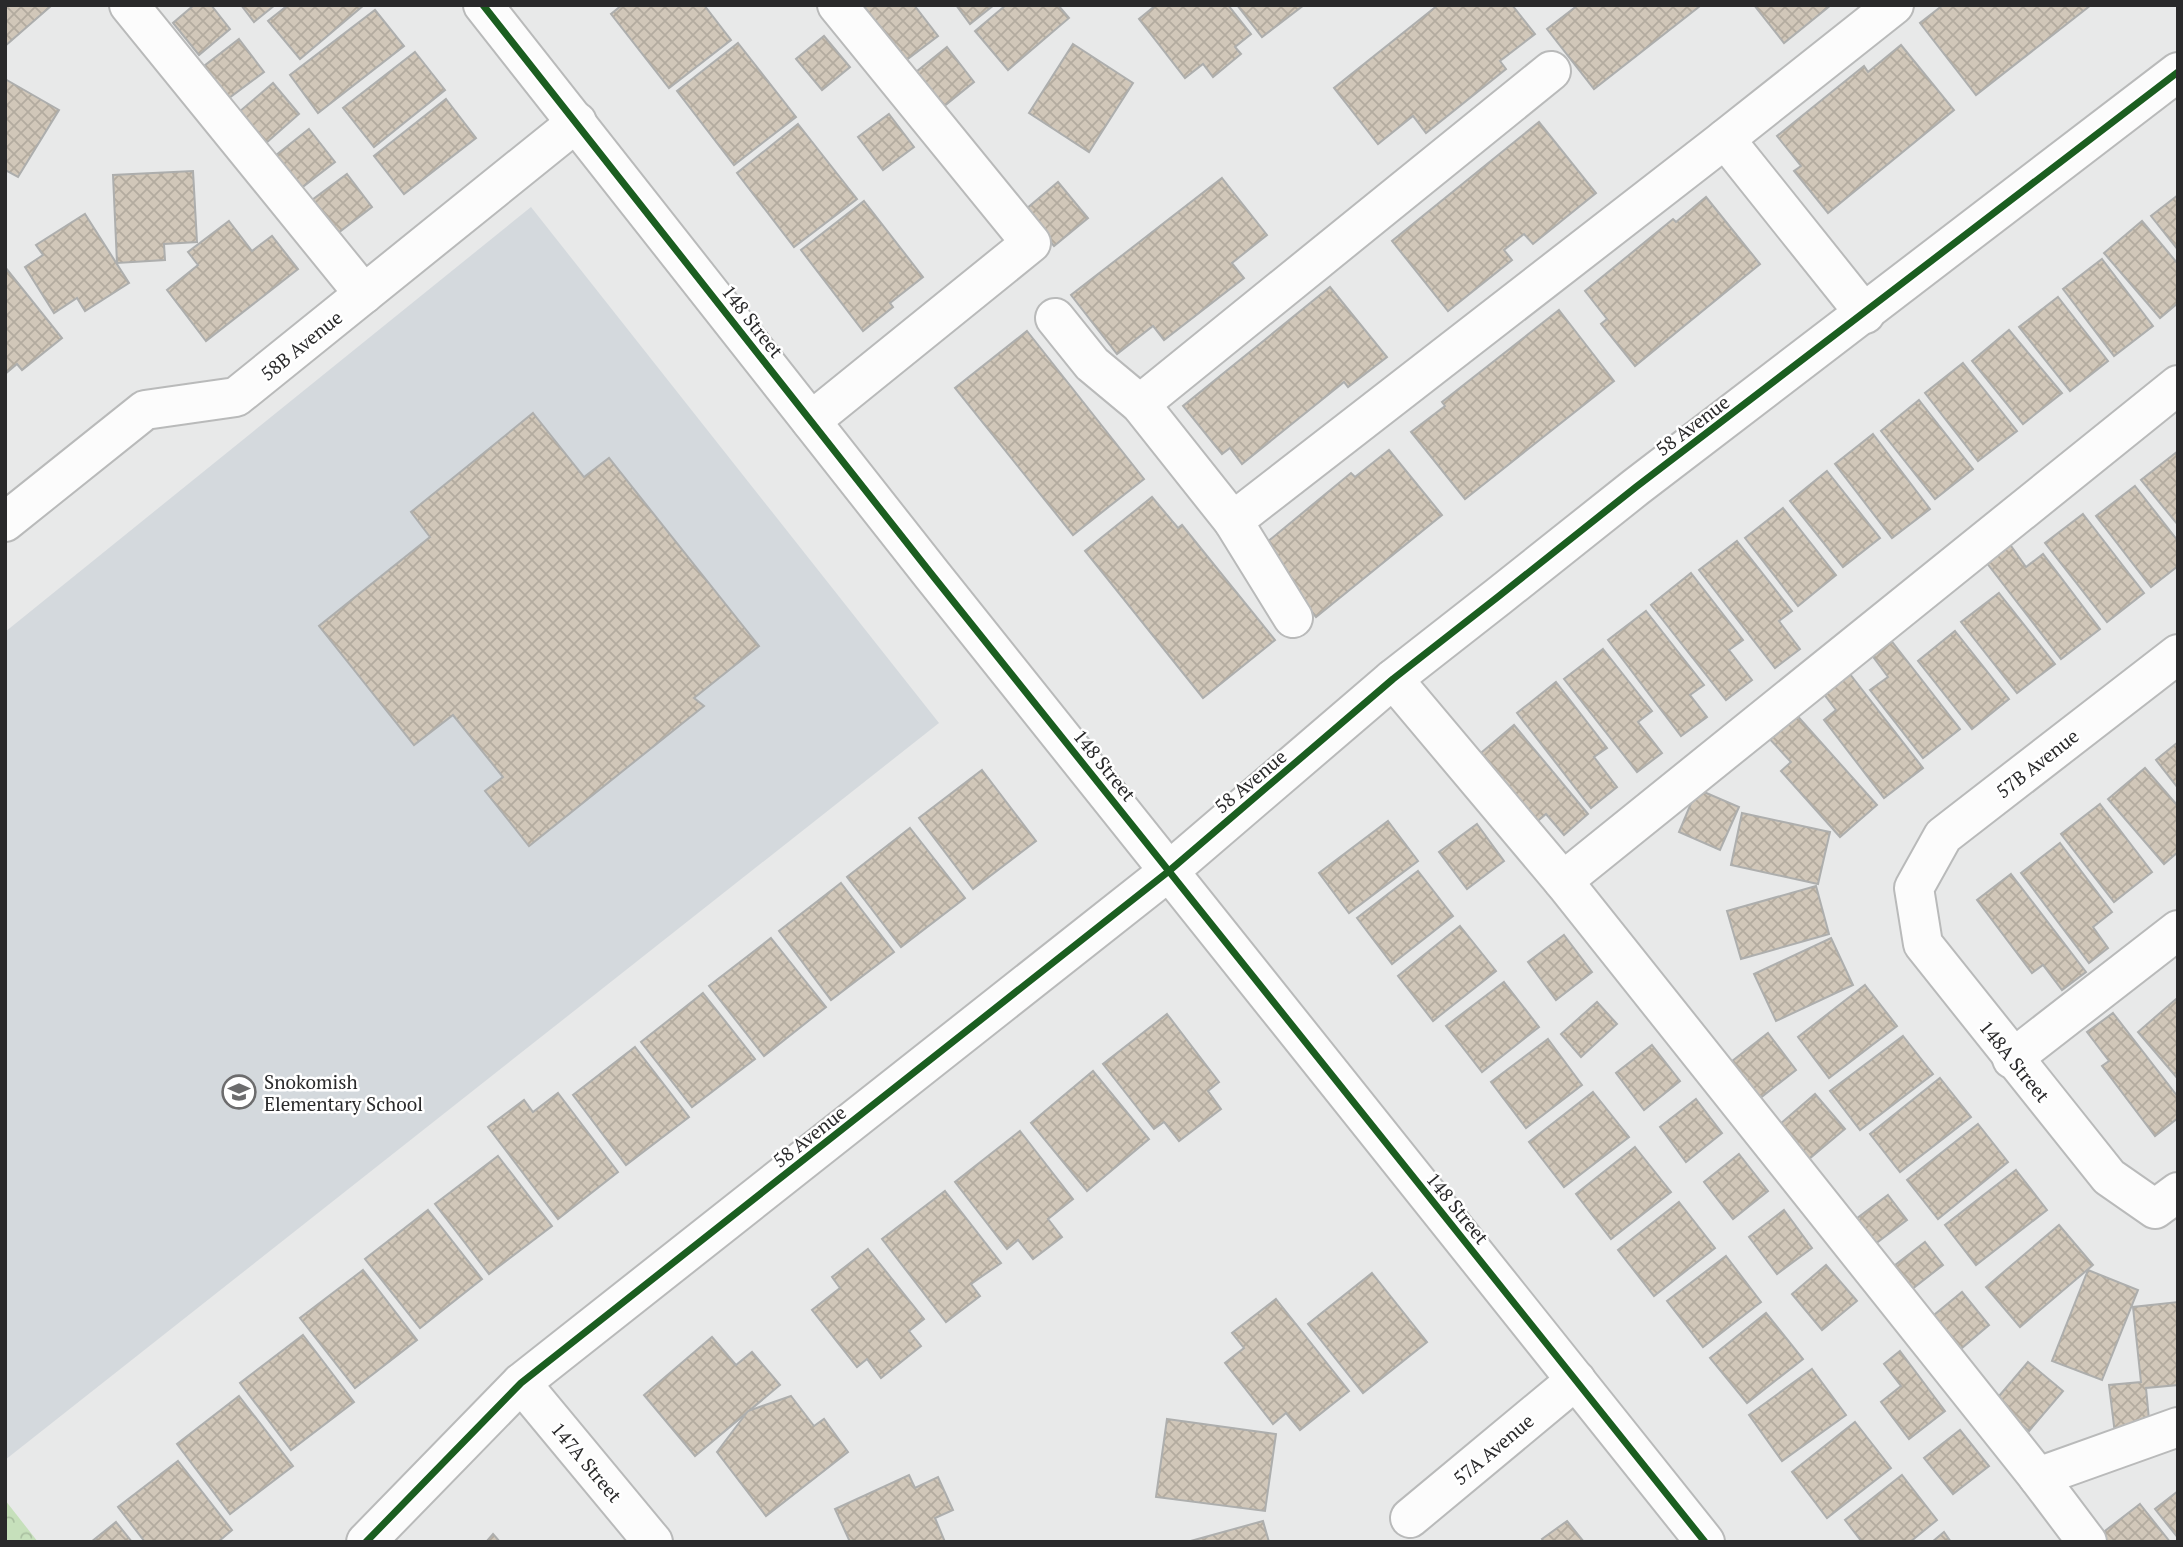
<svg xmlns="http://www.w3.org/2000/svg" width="2183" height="1547" font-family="'PT Serif',serif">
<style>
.built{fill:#d4d9dd}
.park{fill:url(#park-crowns)}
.building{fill:url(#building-cross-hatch);stroke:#adaead;stroke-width:2}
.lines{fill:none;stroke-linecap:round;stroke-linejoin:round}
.minor-casing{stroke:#b9baba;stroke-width:42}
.major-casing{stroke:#b9baba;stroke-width:42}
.minor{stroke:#fcfcfc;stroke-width:38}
.major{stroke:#fcfcfc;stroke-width:38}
.cycleway-casing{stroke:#fff;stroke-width:11}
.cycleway{stroke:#1b5e20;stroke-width:7}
.labels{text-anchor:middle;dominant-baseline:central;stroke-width:5;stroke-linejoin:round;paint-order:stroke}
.street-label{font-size:19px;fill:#29292a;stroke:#fff}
.poi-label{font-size:19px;fill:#29292a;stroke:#fff;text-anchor:start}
</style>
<defs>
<pattern id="park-crowns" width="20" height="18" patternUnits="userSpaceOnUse" patternTransform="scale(1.75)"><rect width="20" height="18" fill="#c6e0bb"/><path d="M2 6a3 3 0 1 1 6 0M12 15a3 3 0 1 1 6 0" fill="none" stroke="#aac0a1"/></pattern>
<pattern id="building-cross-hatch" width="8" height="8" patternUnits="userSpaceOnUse" patternTransform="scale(1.75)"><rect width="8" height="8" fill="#d1c7b9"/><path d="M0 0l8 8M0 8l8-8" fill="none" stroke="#b3ab9f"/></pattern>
</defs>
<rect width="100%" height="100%" fill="#e8e9e9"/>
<path class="built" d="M531,207l408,516 -934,737v-828z"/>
<path class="park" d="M5,1500l33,42h-33z"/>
<g class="building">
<path d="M5,5h45l1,1 -46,40z"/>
<path d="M194,5h17l19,24 -31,26 -26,-32z"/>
<path d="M241,5h34l-21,17z"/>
<path d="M288,5h76l-64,54 -32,-38z"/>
<path d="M622,5h82l27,35 -62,48 -58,-74z"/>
<path d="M863,5h51l24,31 -33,25z"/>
<path d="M956,5h38l-24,19z"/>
<path d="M1006,5h52l11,13 -61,52 -33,-39z"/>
<path d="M1156,5h72l23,29 -16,13 6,7 -28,23 -10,-13 -18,14 -46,-59z"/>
<path d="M1237,5h67l-42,32z"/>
<path d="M1438,5h74l23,29 -35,27 6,8 -80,64 -13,-17 -35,28 -44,-56z"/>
<path d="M1578,5h122v1l-106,83 -47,-60z"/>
<path d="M1754,5h77l-47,38z"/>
<path d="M1943,5h148l-115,90 -56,-72z"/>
<path d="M375,10l29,36 -86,67 -28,-38z"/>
<path d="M824,36l26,31 -28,23 -26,-31z"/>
<path d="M239,39l25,33 -35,26 -25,-32z"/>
<path d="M738,43l58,74 -62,48 -57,-74z"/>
<path d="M1073,44l60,39 -44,69 -60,-39z"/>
<path d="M1901,45l53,65 -126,103 -34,-42 7,-5 -24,-30 87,-70 4,6z"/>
<path d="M947,47l27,35 -31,25 -27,-35z"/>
<path d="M415,52l30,38 -71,57 -31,-39z"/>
<path d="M5,79l54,31 -41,67 -13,-7z"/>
<path d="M273,83l26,31 -33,29 -27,-31z"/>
<path d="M446,99l30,39 -72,56 -30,-38z"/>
<path d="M889,114l25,33 -31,23 -25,-33z"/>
<path d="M1539,122l57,71 -63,51 -9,-10 -20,16 8,10 -64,51 -56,-70z"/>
<path d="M798,124l59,75 -63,48 -57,-74z"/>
<path d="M309,129l26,33 -35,27 -25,-33z"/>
<path d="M193,171l4,71 -33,2 1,16 -48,3 -4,-88z"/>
<path d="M347,174l25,33 -34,26 -26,-33z"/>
<path d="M1222,178l45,57 -35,28 12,15 -80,62 -11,-14 -36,28 -46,-59z"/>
<path d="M1058,182l30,36 -34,28 -29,-36z"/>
<path d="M2178,195v55l-27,-34z"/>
<path d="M1706,197l54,67 -125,102 -34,-42 6,-5 -22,-28 88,-72 3,3z"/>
<path d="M864,201l59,76 -33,26 3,4 -30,24 -62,-81z"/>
<path d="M85,214l44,69 -44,28 -8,-13 -23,15 -29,-46 18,-12 -7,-10z"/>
<path d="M229,221l23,30 20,-15 26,33 -92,72 -39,-51 31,-25 -10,-13z"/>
<path d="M2142,221l36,43v39l-18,15 -56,-65z"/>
<path d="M2102,259l51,67 -39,30 -51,-67z"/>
<path d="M5,267l57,71 -40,32 -5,-6 -12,10z"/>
<path d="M1330,287l57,70 -39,30 -4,-5 -102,82 -12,-16 -8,6 -39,-48z"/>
<path d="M2058,297l50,64 -38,30 -51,-64z"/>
<path d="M1559,310l55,71 -149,118 -54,-67 34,-26 -3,-4z"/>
<path d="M2009,330l53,63 -39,31 -51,-63z"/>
<path d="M1027,331l117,148 -71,56 -118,-147z"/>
<path d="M1963,363l54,68 -39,30 -53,-68z"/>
<path d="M1919,400l54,69 -38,30 -54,-68z"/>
<path d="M533,413l51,64 25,-19 150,188 -65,52 10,8 -175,140 -44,-55 18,-14 -50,-62 -39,30 -95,-119 111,-89 -19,-25z"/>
<path d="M1873,434l57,75 -38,29 -57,-74z"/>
<path d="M1389,450l53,65 -126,102 -34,-43 5,-4 -21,-27 85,-70 4,4z"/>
<path d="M2178,451v74l-37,-45z"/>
<path d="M1827,471l53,67 -37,29 -53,-66z"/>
<path d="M2135,486l43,55v25l-27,21 -55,-71z"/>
<path d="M1152,497l26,31 4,-3 93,115 -72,58 -118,-147z"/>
<path d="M1783,508l53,67 -38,31 -53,-68z"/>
<path d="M2083,514l61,79 -37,29 -62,-79z"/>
<path d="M1737,541l55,70 -13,10 21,28 -25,19 -76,-98z"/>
<path d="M2009,543l17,24 17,-13 57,75 -39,30 -75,-97z"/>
<path d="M1691,573l52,67 -14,10 23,30 -26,20 -75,-95z"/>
<path d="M1999,593l56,71 -38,29 -56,-71z"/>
<path d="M1646,611l58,74 -14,10 17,22 -26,19 -73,-96z"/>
<path d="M1955,631l54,68 -37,30 -54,-68z"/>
<path d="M1890,639l70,90 -37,29 -53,-68 18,-13 -17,-23z"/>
<path d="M1603,649l49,62 -14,11 24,31 -25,19 -73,-93z"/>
<path d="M1846,669l77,99 -39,30 -60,-78 12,-10 -16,-21z"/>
<path d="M1556,682l51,66 -13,9 23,30 -26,21 -74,-95z"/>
<path d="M1793,711l84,94 -37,32 -59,-66 10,-9 -25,-27z"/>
<path d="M1514,725l74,89 -24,21 -18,-21 -13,11 -57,-68z"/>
<path d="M2178,742v46l-22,-28z"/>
<path d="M2145,768l33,38v46l-14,12 -56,-65z"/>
<path d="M982,770l54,71 -63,48 -54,-71z"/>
<path d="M1697,789l42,18 -19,43 -41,-18z"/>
<path d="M2100,804l52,68 -38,30 -53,-68z"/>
<path d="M1742,813l88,19 -12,52 -87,-19z"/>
<path d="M1388,821l30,40 -69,52 -30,-40z"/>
<path d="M1477,824l27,37 -37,28 -28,-37z"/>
<path d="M910,828l55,70 -64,49 -54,-70z"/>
<path d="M2060,843l52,69 -19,15 15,21 -19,15 -68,-90z"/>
<path d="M1418,871l35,45 -61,48 -35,-46z"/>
<path d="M2011,874l75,98 -24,18 -19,-25 -11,8 -55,-73z"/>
<path d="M841,883l53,69 -63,48 -52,-69z"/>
<path d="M1816,886l13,48 -88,25 -14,-48z"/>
<path d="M1460,926l36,45 -63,50 -35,-45z"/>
<path d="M1564,935l28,37 -36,28 -28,-38z"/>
<path d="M771,938l55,69 -62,49 -55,-70z"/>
<path d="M1831,938l22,47 -77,36 -22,-47z"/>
<path d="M1504,982l35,45 -57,45 -36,-46z"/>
<path d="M1865,985l32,41 -68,52 -31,-41z"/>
<path d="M703,993l52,66 -63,48 -51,-65z"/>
<path d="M2176,999l2,2v78l-40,-47z"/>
<path d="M1597,1002l20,22 -36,33 -20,-23z"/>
<path d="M2113,1013l65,84v21l-23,18 -53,-70 7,-5 -22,-29z"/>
<path d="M1167,1014l52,68 -11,9 13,18 -42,32 -15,-19 -10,7 -51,-65z"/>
<path d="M1768,1033l28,37 -37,29 -28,-37z"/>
<path d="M1903,1036l30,38 -73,56 -30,-39z"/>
<path d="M1548,1039l34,46 -56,43 -35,-46z"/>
<path d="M1652,1045l28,36 -36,29 -28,-37z"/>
<path d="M635,1047l54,70 -63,48 -53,-70z"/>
<path d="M1093,1071l56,68 -62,52 -56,-68z"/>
<path d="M1940,1078l31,39 -71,55 -30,-38z"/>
<path d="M1593,1092l36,45 -65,50 -35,-45z"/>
<path d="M558,1093l60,79 -60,47 -70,-92 36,-27 9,12z"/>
<path d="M1815,1094l30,35 -36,30 -29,-35z"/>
<path d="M1696,1099l26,34 -36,29 -26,-35z"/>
<path d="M1978,1124l30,38 -70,57 -31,-39z"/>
<path d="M1020,1131l53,68 -25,20 14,18 -29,22 -15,-19 -11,9 -52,-67z"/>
<path d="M1635,1147l36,45 -60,47 -35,-45z"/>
<path d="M1739,1154l29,37 -35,28 -29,-37z"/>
<path d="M498,1156l54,70 -63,48 -54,-70z"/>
<path d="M2016,1170l31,40 -71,55 -31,-40z"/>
<path d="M945,1191l56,72 -30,21 9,12 -34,26 -64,-83z"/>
<path d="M1888,1195l19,25 -36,27 -19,-25z"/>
<path d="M1679,1202l36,46 -61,48 -36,-46z"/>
<path d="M428,1210l54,69 -62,49 -55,-69z"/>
<path d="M1784,1210l28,38 -35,26 -28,-37z"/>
<path d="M2059,1225l34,40 -73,62 -34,-40z"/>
<path d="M1925,1242l18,23 -36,28 -17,-24z"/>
<path d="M868,1249l56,70 -15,12 12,15 -40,32 -14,-19 -10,8 -45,-57 28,-22 -8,-11z"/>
<path d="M1726,1256l35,46 -58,45 -36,-46z"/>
<path d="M1826,1265l31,36 -35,29 -30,-36z"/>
<path d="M363,1270l54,70 -62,48 -55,-70z"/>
<path d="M2088,1270l50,20 -36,90 -50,-19z"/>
<path d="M1372,1273l55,69 -64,51 -55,-69z"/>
<path d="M1962,1292l27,33 -33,28 -28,-33z"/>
<path d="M1276,1299l73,92 -49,39 -14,-17 -13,11 -48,-61 19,-15 -12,-15z"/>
<path d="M2178,1302v83l-32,3 4,42 -35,4 -6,-49 32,-3 -8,-75z"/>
<path d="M1766,1313l37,46 -56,44 -37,-45z"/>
<path d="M303,1335l51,67 -63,48 -51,-67z"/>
<path d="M712,1337l24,28 16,-13 28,33 -85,71 -51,-61z"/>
<path d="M1900,1351l45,60 -36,28 -28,-37 20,-16 -17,-22z"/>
<path d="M2028,1362l35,29 -34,40 -35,-29z"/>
<path d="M1812,1369l34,46 -64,46 -33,-46z"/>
<path d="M239,1396l54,70 -63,48 -53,-70z"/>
<path d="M791,1396l23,30 10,-7 24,33 -82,64 -49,-64 31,-41z"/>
<path d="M1167,1419l109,15 -11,77 -109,-14z"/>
<path d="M1855,1422l36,46 -64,50 -35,-46z"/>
<path d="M1960,1430l29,36 -36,28 -29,-36z"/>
<path d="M178,1461l54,69 -14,12h-73l-27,-35z"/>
<path d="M909,1475l6,13 23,-11 15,33 -18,8 10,24h-95l-15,-33z"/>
<path d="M1902,1475l35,45 -27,22h-48l-17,-22z"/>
<path d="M2178,1491v47l-23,-29z"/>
<path d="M2140,1504l30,38h-63l-6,-8z"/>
<path d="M1263,1521l6,21h-82z"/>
<path d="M1567,1521l17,21h-40l-2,-3z"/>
<path d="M116,1522l16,20h-41z"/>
<path d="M1944,1532l7,10h-19z"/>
<path d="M493,1534l7,8h-14z"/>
</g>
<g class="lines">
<defs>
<g id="minor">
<path d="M129,5l235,289"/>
<path d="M1725,139l169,-134"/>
<path d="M1055,318l37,46 48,40 93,117 60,97"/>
<path d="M1140,404l411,-333"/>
<path d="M811,421l220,-178 -194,-238"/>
<path d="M1233,521l492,-382 140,175"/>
<path d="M5,522l140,-112 91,-13 341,-275"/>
<path d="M2178,654l-235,182 -29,52 9,56 186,233 46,32 23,-17"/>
<path d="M1393,679l170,202 475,596 49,65"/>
<path d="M1563,881l615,-496"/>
<path d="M2012,1059l166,-129"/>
<path d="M521,1383l132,159"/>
<path d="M2038,1477l140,-50"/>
<path d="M1410,1518l166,-138"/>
<path d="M366,1542l155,-159 648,-512 224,-192 106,-83 137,-109 542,-415"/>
</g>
<path id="major" d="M483,5l450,571 772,966"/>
</defs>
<use href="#minor" class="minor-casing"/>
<use href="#major" class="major-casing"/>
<use href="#minor" class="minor"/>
<use href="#major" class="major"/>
<defs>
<g id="cycleway">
<path d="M483,5l450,571 772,966"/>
<path d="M366,1542l155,-159 648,-512 224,-192 106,-83 137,-109 542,-415"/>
</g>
</defs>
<use href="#cycleway" class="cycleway-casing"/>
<use href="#cycleway" class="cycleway"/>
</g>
<defs>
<symbol id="school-ring" viewBox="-11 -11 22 22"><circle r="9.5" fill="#fff" stroke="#6c6c6d" stroke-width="1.5"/><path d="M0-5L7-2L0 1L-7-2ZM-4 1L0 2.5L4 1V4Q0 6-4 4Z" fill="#6c6c6d"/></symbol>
</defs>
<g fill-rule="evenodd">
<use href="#school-ring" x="220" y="1073" width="38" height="38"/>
</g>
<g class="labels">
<g class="street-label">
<text transform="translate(753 321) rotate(52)">148 Street</text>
<text transform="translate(301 345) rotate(-39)">58B Avenue</text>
<text transform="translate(1692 425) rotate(-37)">58 Avenue</text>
<text transform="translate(2037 763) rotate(-38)">57B Avenue</text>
<text transform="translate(1105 765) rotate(51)">148 Street</text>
<text transform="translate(1250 781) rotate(-40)">58 Avenue</text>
<text transform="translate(2015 1061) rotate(51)">148A Street</text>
<text transform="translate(809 1136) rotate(-38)">58 Avenue</text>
<text transform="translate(1458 1208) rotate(51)">148 Street</text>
<text transform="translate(1493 1449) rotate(-40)">57A Avenue</text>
<text transform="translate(587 1462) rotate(50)">147A Street</text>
</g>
<g class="poi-label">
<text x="264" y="1081">Snokomish<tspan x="264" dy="22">Elementary School</tspan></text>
</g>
</g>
<rect width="2183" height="1547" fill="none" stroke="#29292a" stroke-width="14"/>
</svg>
